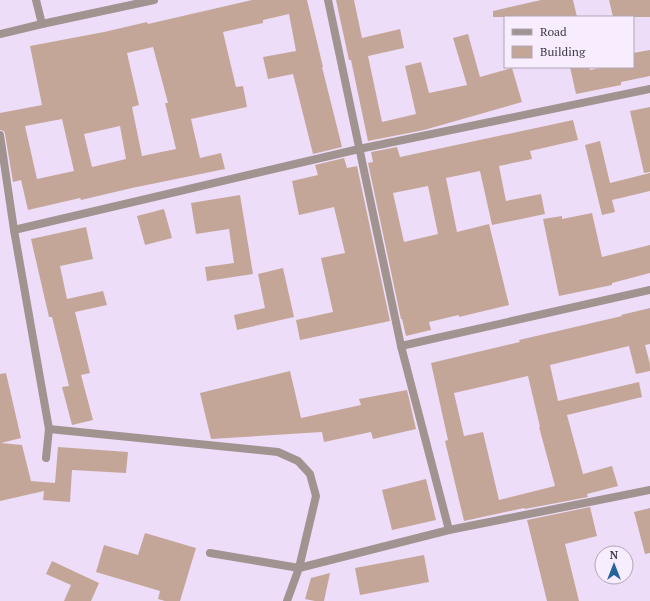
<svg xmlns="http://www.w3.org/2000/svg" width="650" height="601" font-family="'PT Serif',serif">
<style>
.building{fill:#c4a699;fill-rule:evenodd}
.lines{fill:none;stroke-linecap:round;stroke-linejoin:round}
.street{stroke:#a19390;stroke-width:8}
</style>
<rect width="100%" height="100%" fill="#eeddf8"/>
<g class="building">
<path d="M252,0h55l16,67h-1l20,80 -29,7 -20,-80 -25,5 -5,-22 33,-6 -7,-37 -26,6v3l-40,9 13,55 7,-1 4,21 -56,12 9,39 21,-5 4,16 -93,19 -51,12 -1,-2 -52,12 -7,-30 -8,2 -8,-48 -1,-3 -4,-1v-17l42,-8 -12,-59 74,-14 43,-10 1,2zM153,47l15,56h-3l11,46 -34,7 -10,-49 7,-2 -12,-52zM62,119l12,52 -37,8 -12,-53zM120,126l6,33 -34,8 -8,-33z"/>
<path d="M336,0h18l8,38 38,-9 4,19 -36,8 14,66 34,-8 -11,-48 16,-4 8,31 38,-8 -14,-47 15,-4 12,43 32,-9 10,34 -98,28 -56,11 -17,-81h-2z"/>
<path d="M541,0h32l4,17h-84v-6z"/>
<path d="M609,0h41v17h-37z"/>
<path d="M650,50v26l-29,6v3l-45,9 -6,-27h19l1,3 15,-3h28v-14z"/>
<path d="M650,107v65l-6,1 -14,-62z"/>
<path d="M573,120l5,20 -48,11 2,8 -33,7 7,35 35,-7 4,20 -53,11 -12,-54 -34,7 11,54 32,-8 20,81 -50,12v-2l-30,7 2,8 -25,6 -4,-17h-1l-33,-156 5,-1 -2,-10 26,-5 3,10zM428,186l10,48 -34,8 -11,-49z"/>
<path d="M600,141l10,42 40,-10v18l-38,9 3,12 -13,3 -17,-70z"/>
<path d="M344,158l3,10 10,-2 33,155 -90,19 -4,-20 37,-8 -12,-54 24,-5 -11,-46 -35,8 -7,-34 26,-6 -3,-10z"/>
<path d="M240,195l13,79 -46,7 -2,-14 29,-4 -5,-34 -33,5 -5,-31z"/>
<path d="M164,209l8,29 -27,7 -8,-29z"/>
<path d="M592,213l10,44 48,-12v28l-38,10v2l-53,11 -16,-77 19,-3v3z"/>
<path d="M86,227l7,32 -33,7 7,33 36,-8 4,14 -32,7 15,61 -9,2 12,45 -21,5 -10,-38 7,-1 -17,-69h-3l-18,-78z"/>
<path d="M283,268l11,49 -57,13 -3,-15 31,-7 -7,-34z"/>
<path d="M650,308v36l-5,1 5,19v7l-14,3 -7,-28 -79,19 8,36 81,-19 3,15 -75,18 16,59 29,-8 6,20 -31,8 1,3 -63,12 -1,-1 -60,13 -19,-80 3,-1 -17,-77 89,-21 -1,-2 103,-24 -1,-1zM528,376l12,51h-1l16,59 -56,14 -16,-68 -19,4 -10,-43z"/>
<path d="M290,371l11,47 60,-13 -2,-6 48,-9 9,39 -43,10 -2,-7 -47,10 -2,-10 -111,7 -11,-46z"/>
<path d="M6,373l15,65 -20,5 21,2 9,36 24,2 3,-36 70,5 -2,21 -54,-3 -2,32 -27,-2 1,-9 -44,10v-127z"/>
<path d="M426,479l10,41 -44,10 -10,-40z"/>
<path d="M590,507l7,29 -32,8 14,57h-32l-20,-81z"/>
<path d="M650,508v45l-5,1 -11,-42z"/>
<path d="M145,533l51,15 -16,53h-15l-7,-2 2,-8 -64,-19 8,-27 34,10z"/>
<path d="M424,555l5,27 -69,13 -5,-27z"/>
<path d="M52,561l47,22 -8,18h-27l7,-16 -25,-11z"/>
<path d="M330,573l-6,28h-9l-10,-2 6,-21z"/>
</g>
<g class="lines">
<g class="street">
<path d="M36,0l6,24"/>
<path d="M328,0l73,346 48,184"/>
<path d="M0,34l42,-10 112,-24"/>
<path d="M0,135l14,95 35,199 -3,29"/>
<path d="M14,230l345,-81 291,-60"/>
<path d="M401,346l249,-56"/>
<path d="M49,429l229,23 20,9 12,13 6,22 -17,72 -12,33"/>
<path d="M210,553l89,15 150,-38 201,-40"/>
</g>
</g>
<rect x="504" y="16" width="130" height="52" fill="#f8edfe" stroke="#afa5b4"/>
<rect x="512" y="29" width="20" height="6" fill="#a19390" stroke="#afa5b4"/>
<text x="540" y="36" font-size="12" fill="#413a44">Road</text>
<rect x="512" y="46" width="20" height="12" fill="#c4a699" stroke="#afa5b4"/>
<text x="540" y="56" font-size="12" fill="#413a44">Building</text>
<g transform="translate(614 565)"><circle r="19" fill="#f8edfe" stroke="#afa5b4"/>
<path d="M0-3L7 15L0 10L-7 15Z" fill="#23649a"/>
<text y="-6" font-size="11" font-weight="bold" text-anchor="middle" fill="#413a44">N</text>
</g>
</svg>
